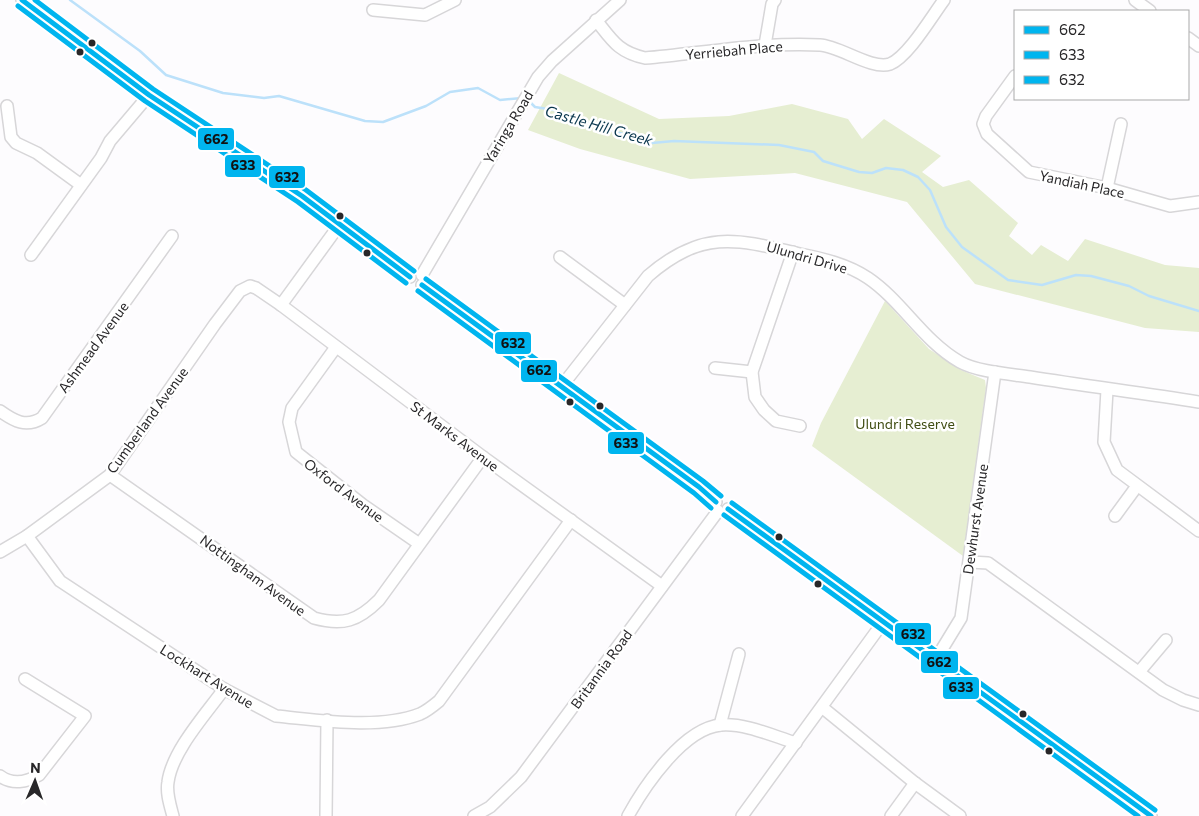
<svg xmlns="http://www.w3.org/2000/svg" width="1199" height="816" font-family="Commissioner,sans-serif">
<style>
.green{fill:#e6eed2}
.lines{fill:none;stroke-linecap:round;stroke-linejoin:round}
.stream{stroke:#bce1fa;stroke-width:2.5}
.minor-casing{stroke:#d7d6d8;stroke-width:14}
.minor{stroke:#fff;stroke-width:11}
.bus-1-casing{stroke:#fff;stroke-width:9}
.bus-2-casing{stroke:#fff;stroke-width:9}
.bus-3-casing{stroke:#fff;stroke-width:9}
.bus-1{stroke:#00b5ef;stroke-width:5}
.bus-2{stroke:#00b5ef;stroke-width:5}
.bus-3{stroke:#00b5ef;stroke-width:5}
.bus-dot{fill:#282729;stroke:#fff;stroke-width:2}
.labels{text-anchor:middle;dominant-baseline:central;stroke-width:5;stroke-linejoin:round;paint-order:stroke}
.street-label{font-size:14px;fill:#282729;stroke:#fff}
.park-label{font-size:14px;fill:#414e14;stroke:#fff}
.water-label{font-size:15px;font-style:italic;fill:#09364d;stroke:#fff}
.line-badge{stroke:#fff;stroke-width:2}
.pale-badge-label{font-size:14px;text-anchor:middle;font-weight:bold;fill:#111}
</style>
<rect width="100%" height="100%" fill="#fdfcfe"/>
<g class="green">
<path d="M559,73l100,46 70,-3 63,-12 56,15 14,20 22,-20 57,37 -19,16 21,15 26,-7 49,43 -9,13 23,19 9,-10 27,16 17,-22 80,26 34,3v64l-54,-4 -170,-44 -68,-82 -112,-29 -105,6 -110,-30 -52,-19z"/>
<path d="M885,301l44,48 32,21 24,10 1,8 -23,168 -151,-110 9,-23z"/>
</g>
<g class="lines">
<g class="stream">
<path d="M70,0l70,51 26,24 57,18 41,5 15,-2 86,25 18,1 43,-16 24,-14 28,-4 22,12 22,-2"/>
<path d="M529,101l6,6 19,3 14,7 84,26 22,-2 105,4 35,7 9,9 36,11 13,1 14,-5 17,2 15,7 12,13 16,37 16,20 46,33 34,5 34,-10 15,1 38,10 20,10 50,15"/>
</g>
<defs>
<g id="minor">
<path d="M22,0l127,95 153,101 108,81"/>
<path d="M1135,0l15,11"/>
<path d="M373,10l52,5 30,-15"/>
<path d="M596,20c16,20 22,32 49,38 58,-5 116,-16 175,-13 20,1 51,25 70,19 18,-7 42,-48 54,-64"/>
<path d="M1188,38l11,8"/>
<path d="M765,45l7,-41 3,-4"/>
<path d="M1015,76l-29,40 -3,8 4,10 42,38 78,16 63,18 29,-4"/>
<path d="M7,106l4,31 5,6 21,10 44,32"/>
<path d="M1107,188l14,-64"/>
<path d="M793,252l-41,120 3,25 9,13 12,11 24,5"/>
<path d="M31,255l70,-97 9,-17 39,-46"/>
<path d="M560,257l65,48"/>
<path d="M422,275l116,-198 14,-16 68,-61"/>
<path d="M422,285l277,202 17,15"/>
<path d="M281,305l59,-81"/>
<path d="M336,347l-44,61 -3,14 7,30 67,53 55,38"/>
<path d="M715,368l37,4"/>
<path d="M561,387l87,-111c54,-47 89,-37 152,-22 24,5 47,10 68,24 34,23 55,63 92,84 18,10 50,12 70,15 56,9 113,16 169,25"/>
<path d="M1107,390l-3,52 13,28 82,61"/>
<path d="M0,411c14,10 26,17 42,7l130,-182"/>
<path d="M110,475l204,143c29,8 44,3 65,-18l104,-143"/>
<path d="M728,509l423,307"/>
<path d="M1115,516l22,-30"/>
<path d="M27,536l33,45 164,108 52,27c43,4 102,14 144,-2 7,-3 13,-8 19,-13l132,-181"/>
<path d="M0,552l27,-16 83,-61 105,-151 25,-33 10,-5 6,2 25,17 202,152 179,129"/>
<path d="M970,562l18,1 175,127 20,10 16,5"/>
<path d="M936,659l25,-41 34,-246"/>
<path d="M1139,672l27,-32"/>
<path d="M823,708l92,75 45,33"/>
<path d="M720,725l19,-71"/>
<path d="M0,776c12,9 27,6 39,-1l46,-59 -60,-37"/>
<path d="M173,816c-3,-11 -7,-23 -5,-34 4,-31 38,-68 56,-93"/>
<path d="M326,816l1,-96"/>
<path d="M474,816l16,-9 31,-30 197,-266"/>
<path d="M628,816c17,-31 56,-88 93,-91 24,-2 52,11 75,18"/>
<path d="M742,816l142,-195"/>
<path d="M891,816l24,-33"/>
</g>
</defs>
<use href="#minor" class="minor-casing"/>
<use href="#minor" class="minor"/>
<defs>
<g id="bus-1">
<path d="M22,0l127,95 153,101 108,81"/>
<path d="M422,285l277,202 17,15"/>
<path d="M728,509l423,307"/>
</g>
<g id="bus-2">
<path d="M18,6l127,95 153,101 108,81"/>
<path d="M418,291l276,202 17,15"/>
<path d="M724,515l414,301"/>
</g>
<g id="bus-3">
<path d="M35,0l118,89 153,101 108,81"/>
<path d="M426,279l277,202 18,15"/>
<path d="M732,503l423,307"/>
</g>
</defs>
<use href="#bus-1" class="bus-1-casing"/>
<use href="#bus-2" class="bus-2-casing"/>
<use href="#bus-3" class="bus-3-casing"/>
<use href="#bus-1" class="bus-1"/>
<use href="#bus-2" class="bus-2"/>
<use href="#bus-3" class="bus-3"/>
</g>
<g class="bus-dot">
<circle cx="92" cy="43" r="4.5"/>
<circle cx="80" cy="52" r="4.5"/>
<circle cx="340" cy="216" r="4.5"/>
<circle cx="367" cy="253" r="4.5"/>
<circle cx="570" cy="402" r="4.5"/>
<circle cx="600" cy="406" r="4.5"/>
<circle cx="779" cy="537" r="4.5"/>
<circle cx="818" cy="584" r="4.5"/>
<circle cx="1023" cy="714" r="4.5"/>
<circle cx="1049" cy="751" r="4.5"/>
</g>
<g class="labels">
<g class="street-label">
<text transform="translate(734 50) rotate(-5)">Yerriebah Place</text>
<text transform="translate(508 127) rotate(-59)">Yaringa Road</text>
<text transform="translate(1082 184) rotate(12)">Yandiah Place</text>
<text transform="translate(807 257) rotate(16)">Ulundri Drive</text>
<text transform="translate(93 347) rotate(-54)">Ashmead Avenue</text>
<text transform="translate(147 420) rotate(-54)">Cumberland Avenue</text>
<text transform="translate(455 436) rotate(37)">St Marks Avenue</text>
<text transform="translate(344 490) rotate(37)">Oxford Avenue</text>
<text transform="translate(975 519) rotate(-82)">Dewhurst Avenue</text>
<text transform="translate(253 575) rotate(36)">Nottingham Avenue</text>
<text transform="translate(601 669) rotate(-54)">Britannia Road</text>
<text transform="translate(207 676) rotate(32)">Lockhart Avenue</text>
</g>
<g class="park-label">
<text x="905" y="423">Ulundri Reserve</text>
</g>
<g class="water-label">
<text transform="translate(599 125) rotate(16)">Castle Hill Creek</text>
</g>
</g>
<g class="line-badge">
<rect x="197" y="127" width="38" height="24" rx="5" fill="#00b5ef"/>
<rect x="224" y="154" width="38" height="24" rx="5" fill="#00b5ef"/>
<rect x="268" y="165" width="38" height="24" rx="5" fill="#00b5ef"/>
<rect x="494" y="331" width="38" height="24" rx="5" fill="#00b5ef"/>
<rect x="520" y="359" width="38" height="24" rx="5" fill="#00b5ef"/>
<rect x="607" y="431" width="38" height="24" rx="5" fill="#00b5ef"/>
<rect x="894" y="622" width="38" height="24" rx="5" fill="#00b5ef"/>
<rect x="920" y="650" width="39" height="24" rx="5" fill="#00b5ef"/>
<rect x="942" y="676" width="38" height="24" rx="5" fill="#00b5ef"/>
</g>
<g class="pale-badge-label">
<text x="216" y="144">662</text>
<text x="243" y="170">633</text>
<text x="287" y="182">632</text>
<text x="513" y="348">632</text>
<text x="539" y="375">662</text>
<text x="626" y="448">633</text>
<text x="913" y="639">632</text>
<text x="939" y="667">662</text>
<text x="961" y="692">633</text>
</g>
<rect x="1014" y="10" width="175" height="90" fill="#ffffff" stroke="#a9a9a9"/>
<rect x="1024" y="26" width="25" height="8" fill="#00b5ef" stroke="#a9a9a9"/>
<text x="1059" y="35" font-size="15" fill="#282729">662</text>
<rect x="1024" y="51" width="25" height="8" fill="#00b5ef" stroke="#a9a9a9"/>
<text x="1059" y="60" font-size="15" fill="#282729">633</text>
<rect x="1024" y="76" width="25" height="8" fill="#00b5ef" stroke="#a9a9a9"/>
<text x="1059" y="85" font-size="15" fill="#282729">632</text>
<g transform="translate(35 781) rotate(2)" stroke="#ffffff" stroke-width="4" paint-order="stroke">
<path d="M0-4L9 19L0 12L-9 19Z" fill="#282729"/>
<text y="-8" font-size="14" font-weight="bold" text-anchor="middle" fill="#282729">N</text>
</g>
</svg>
